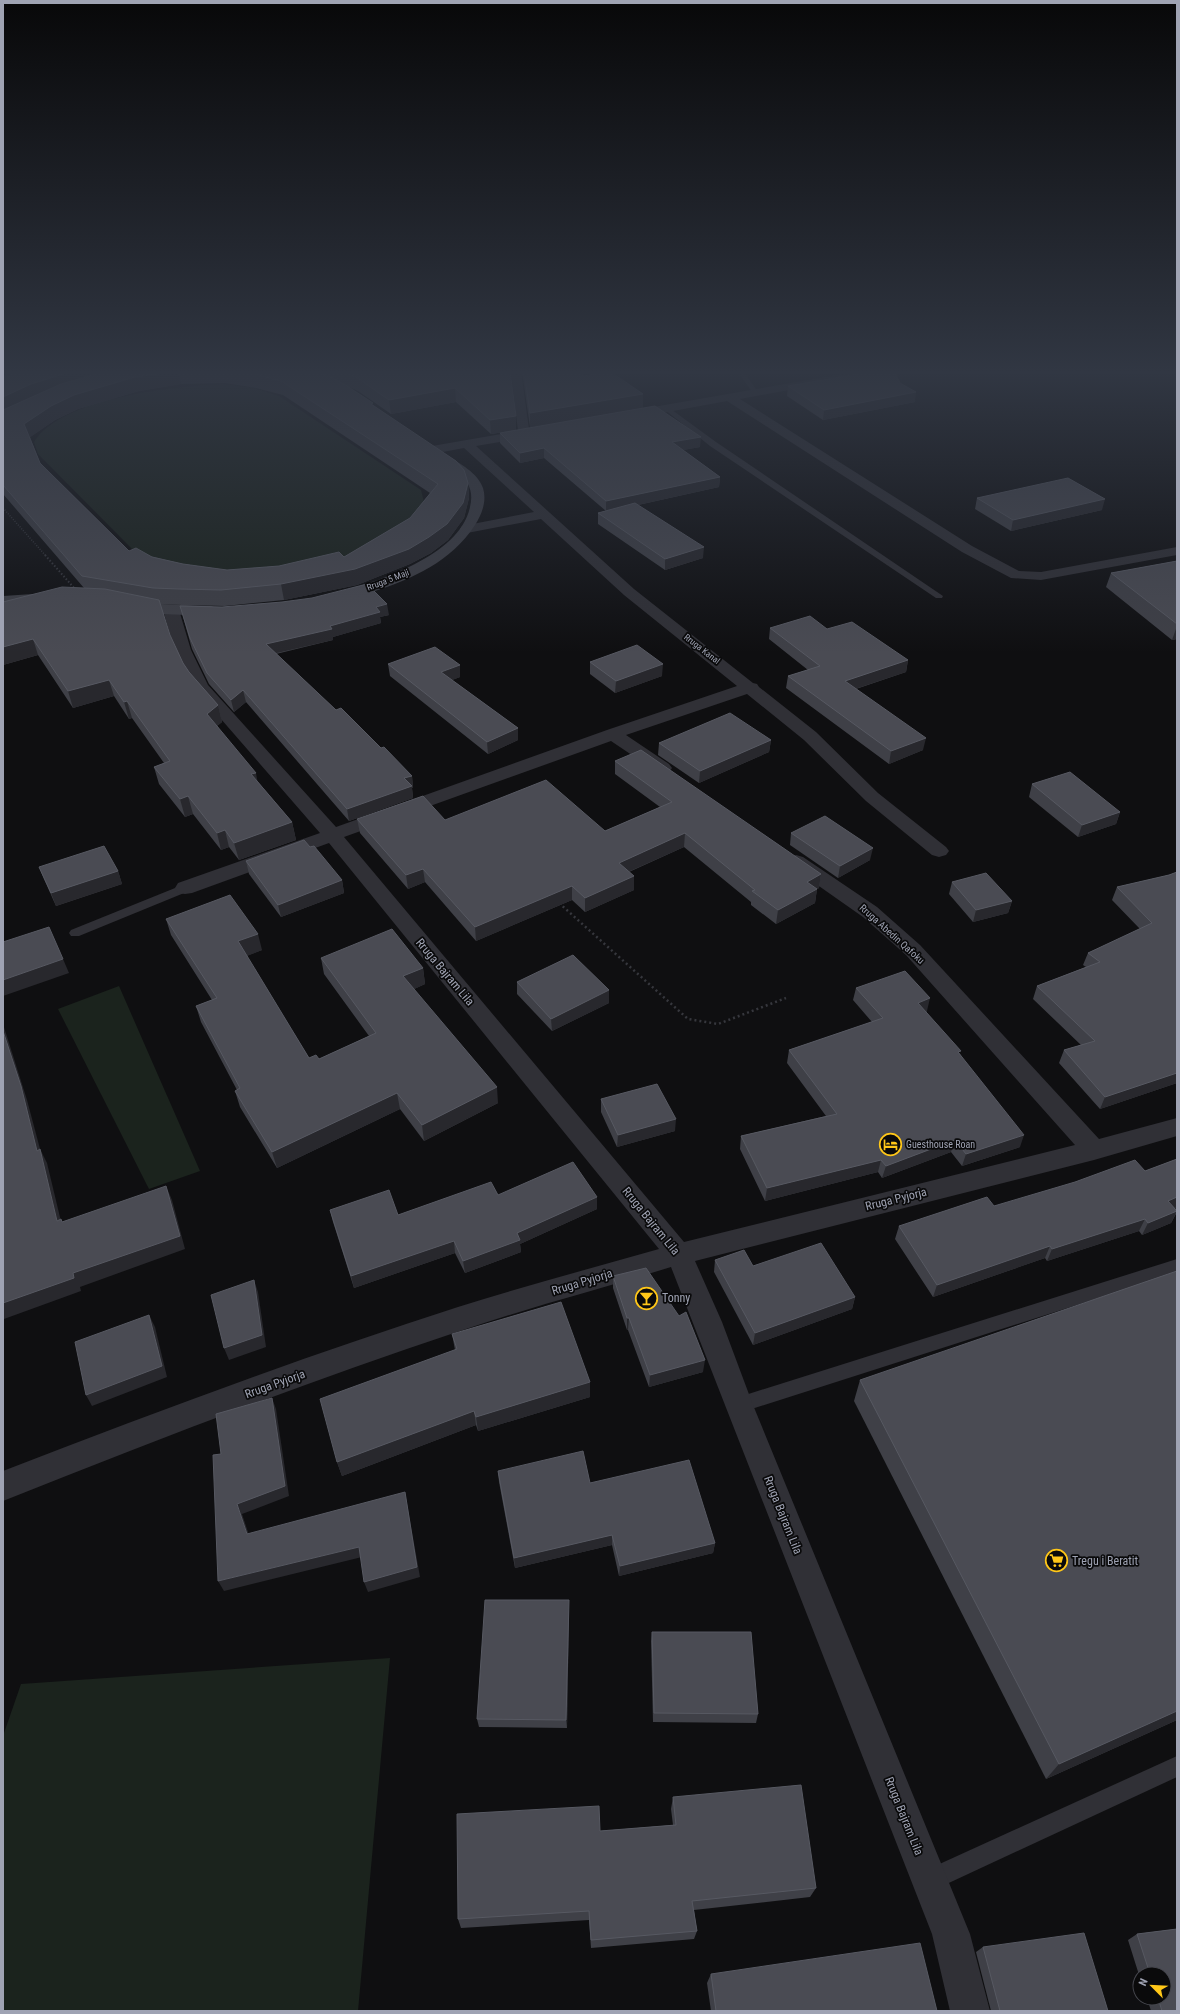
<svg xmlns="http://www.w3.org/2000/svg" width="1180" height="2014" font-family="'Roboto Condensed',sans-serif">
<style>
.green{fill:#1b231d}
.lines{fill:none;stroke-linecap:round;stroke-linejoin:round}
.path-far2{stroke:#36373d;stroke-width:1.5;stroke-dasharray:1 1.5;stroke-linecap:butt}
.path-far1{stroke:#36373d;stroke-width:2;stroke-dasharray:1.5 2;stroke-linecap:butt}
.path{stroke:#36373d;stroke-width:2.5;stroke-dasharray:2 3;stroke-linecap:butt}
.lane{fill:#303036;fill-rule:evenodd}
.street{fill:#303036;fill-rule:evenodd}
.secondary{fill:#3e3f46;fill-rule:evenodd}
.wall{fill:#3f4047;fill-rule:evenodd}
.shaded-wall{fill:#28282d}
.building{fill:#4a4b53;stroke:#575962}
.labels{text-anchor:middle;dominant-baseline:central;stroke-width:3.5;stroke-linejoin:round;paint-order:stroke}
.far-street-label{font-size:9px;fill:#9fa3b3;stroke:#0a0a0b}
.street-label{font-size:10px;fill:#9fa3b3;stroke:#0a0a0b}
.poi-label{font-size:10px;fill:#9fa3b3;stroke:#0a0a0b;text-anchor:start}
.near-street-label{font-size:12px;fill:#9fa3b3;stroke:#0a0a0b}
.near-poi-label{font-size:12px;fill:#9fa3b3;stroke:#0a0a0b;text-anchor:start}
</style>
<rect width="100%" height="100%" fill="#0f0f11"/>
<g class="green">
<path d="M223,384l31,4 25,8 142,94 3,12 -1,12 -46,37 -97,29 -138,-21 -104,-105 -4,-12c26,-44 141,-56 189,-58z"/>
<path d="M119,986l81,185 -51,18 -91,-180z"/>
<path d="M390,1658l-32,353h-355v-275l18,-52z"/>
</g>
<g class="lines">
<path class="path-far2" d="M3,508l43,48"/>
<path class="path-far1" d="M45,555l30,34"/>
<path class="path" d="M559,903l129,116 30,5 68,-26"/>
<g class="lane">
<path d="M737,371h6l15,21 -1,1h-4z"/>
<path d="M664,407h4l48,35 227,154 -1,2h-6l-226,-152 -46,-37z"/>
<path d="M185,884l4,1 2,3 -2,3 -110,45h-8l-2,-3 2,-3z"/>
<path d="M1177,1259v14l-438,140 -6,-2 -3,-6 3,-6 6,-2z"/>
<path d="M1177,1756v21l-239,111 -8,3 -8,-3 -3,-8 3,-8z"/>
</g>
<g class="street">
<path d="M511,371h10l8,58 6,4 -6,4 -53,9 158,143 119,94 4,1 2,3 57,45 62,61 68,54 3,4 -3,4 -7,2 -7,-2 -66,-54 -62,-61 -57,-46 -121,41 43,29 3,4 -3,4 -6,1 -6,-1 -46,-31 -267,96 340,405 391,-97 -169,-190 -43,-38 -74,-52 -3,-4 3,-4 7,-2 7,2 74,50 43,38 179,194 78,-21v18l-83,24 -399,101 27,61 31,83 217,529 20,77h-40l-18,-77 -261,-667c-71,22 -144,41 -214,65 -153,51 -304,109 -454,169v-30c150,-58 302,-115 455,-164 67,-21 134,-39 201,-58l-330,-406 -137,50 -7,1 -7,-1 -3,-5 3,-5 142,-50 -126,-145c-16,-24 -23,-50 -31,-78l3,-3h10l3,3 12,40 17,35 128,142 271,-97 130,-44 -113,-91 -83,-76 -74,14 -5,-1 -2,-3 2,-3 72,-14 -70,-64 -32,6 -6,-4 6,-4 86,-15z"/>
<path d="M860,371h21l-5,3 -136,25 232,147 47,25 22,1 136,-25v8l-136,25 -30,-2 -49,-26 -235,-151 -97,18 -6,-4 6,-4z"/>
</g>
<g class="secondary">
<path d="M443,454l4,1c13,9 30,17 36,33 4,13 -1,26 -8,37 -24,37 -63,54 -103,67 -11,3 -24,10 -35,7l-2,-3 2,-3c41,-12 123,-37 133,-86 2,-8 2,-17 -3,-24 -6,-10 -19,-16 -28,-22l-2,-3 2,-3z"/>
<path d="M48,593l5,1 2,3 -2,3 -50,4v-8z"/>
<path d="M133,599l29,5 49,2 5,2 3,3 -3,3 -5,2 -49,-2 -34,-7 -3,-3 3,-3z"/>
</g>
</g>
<g class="wall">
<path d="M3,371h507l6,59 -25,4 -35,-32 -65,12 -33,-23 -9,-4 24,18 95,78 1,15 -5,20 -16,22 -17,13 -21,11 -53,21 -73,15 -59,6 -43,-1 -22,-1 10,31 13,28 6,9 29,33 4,17 -5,4 41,56 34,40 4,18 -57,20 -10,-13 -8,3 -28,-36 -8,3 -26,-33 -5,-17 10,-4 -32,-45 -3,1 -15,-23 -41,12 -35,-53 -35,10v-63l81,-14 -81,-94zM225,383l31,5 27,7 147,98 -20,25 -66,39 -65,9 -52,4 -44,-6 -54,-13 -89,-88 -10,-26 25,-17 23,-11 61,-18 42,-7z"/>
<path d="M521,371h60l2,5 60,32 -113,19 -8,-56z"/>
<path d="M862,371h32l6,12 15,19 -92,18 -36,-24 1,-10 73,-13z"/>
<path d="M500,433l200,14 -17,3 37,27 -1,10 -81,18 65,53 -38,12 -67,-46v-11l8,-2 -62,-53 -24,5 -20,-20z"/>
<path d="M977,498l125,12 -91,21 -36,-22z"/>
<path d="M1177,561v78l-5,1 -66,-53 5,-14z"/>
<path d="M180,606l209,9 -9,2 1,6 -48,14v3l-57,14 60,56 45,38 31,28 1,12h-1l1,10 -64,23 -103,-119 -12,10 -25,-28 -17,-35z"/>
<path d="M770,628l57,1 81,31 -2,12 -50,17 67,61 -34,14 -103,-76 2,-12 20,-6 -39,-31z"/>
<path d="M590,662l72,14 -47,17 -25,-19z"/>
<path d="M388,664l72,13 -8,3 66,48v12l-30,14 -98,-78z"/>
<path d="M771,740l-2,12 -70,31 -41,-28 1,-12z"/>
<path d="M615,761l206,113 -2,14 -2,1 -2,14 -39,21 -25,-19v-3l-67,-55 -55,25 5,18 -49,22 -13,-12 -96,41 -51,-59 -17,7 -48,-56 -3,-14 88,1 160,11 55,-24 -45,-33z"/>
<path d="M1032,784l88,28 -4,12 -38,13 -49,-40z"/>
<path d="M791,833l79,27 -32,18 -48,-33z"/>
<path d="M310,847l32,33 2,13 -63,24 -32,-43 -3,-13z"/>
<path d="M39,867l79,4 4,13 -66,22 -12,-27z"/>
<path d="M1177,872v211l-77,26 -41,-46 5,-13 17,-5 -48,-46 4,-13 49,-19 -3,-2 5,-12 52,-24 -28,-29 5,-13 52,-12z"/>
<path d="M952,882l60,19 -4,12 -35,9 -24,-28z"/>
<path d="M166,919l96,31 -16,6 63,102 10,1 50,-23 -45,-62 -3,-16 102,10 2,16 -11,5 84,114 -74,38 -24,-32 -123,59 -37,-61 -5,-16 2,-1 -36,-68 -5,-16 16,-6 -41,-65z"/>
<path d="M517,982l92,21 -57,28 -35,-37z"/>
<path d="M856,988l71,23 -1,1 34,42 60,93 -58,19 -11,-14 -69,26 -4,-6 -113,29 -25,-52 1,-13 85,-20 -39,-53 2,-13 83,-28 -19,-22z"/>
<path d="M601,1099l74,32 -58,16 -16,-35z"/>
<path d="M1177,1159v48l-2,1 2,3v1l-6,11 -29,12 -3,-4 -92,30 -2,-3 -112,39 -38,-58 4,-13 95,-20 151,-35z"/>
<path d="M498,1195l99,14 -77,35 1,8 -56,21 -10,-20 -101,35 -21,-66 -3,-12 68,5z"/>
<path d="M715,1260l38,6 102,31 -3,12 -99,36 -39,-73z"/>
<path d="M613,1276l90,96 -54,15 -21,-57h-1l-14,-42z"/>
<path d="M452,1334l138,63 -112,34 -2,-6 -134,51 -5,-14 118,-112z"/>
<path d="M860,1380l317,340 -131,59 -192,-378z"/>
<path d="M498,1471l92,12 125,60 -2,10 -94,23 -7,-31 -97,23 -16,-86z"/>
<path d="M569,1610l-2,118 -88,-1 -2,-8z"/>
<path d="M652,1632l106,82 -2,9 -103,-1 -2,-81z"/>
<path d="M673,1797l143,91 -6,9 -116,13 3,21 -3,8 -103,9 -2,-28 -128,8 -3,-9 142,-88 73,-6 -2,-16z"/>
<path d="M1177,1929v82h-26l-4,-13h17v-24h-24v4l-12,-38 9,-6z"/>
<path d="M983,1947l125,64h-117l-15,-59z"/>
<path d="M711,1974l226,37h-226l-4,-28z"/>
</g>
<g class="shaded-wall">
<path d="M3,371h23l-23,12z"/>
<path d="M73,371h63l-133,42v-16l28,-13z"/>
<path d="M178,371l3,13 -42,7 -61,18 -23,11 -26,18 -5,-14 27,-18 23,-11 61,-18z"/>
<path d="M455,388l1,14 -65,12 -2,-14z"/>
<path d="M916,392l-1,10 -92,18 1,-10z"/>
<path d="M643,394v14l-113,19v-14z"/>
<path d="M516,416v14l-25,4 -1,-14z"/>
<path d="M701,437l-1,10 -28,5v-10z"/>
<path d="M544,448v10l-24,5v-10z"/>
<path d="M720,477l-1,10 -113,25v-11z"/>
<path d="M468,483l1,15 -5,20 -16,22 -17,13 -21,11 -53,21 -73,15 -3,-16 128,-35z"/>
<path d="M1105,499l-3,11 -91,21 2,-11z"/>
<path d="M704,547l-1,11 -38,12v-11z"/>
<path d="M387,604l2,11 -9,2 1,6 -48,14v3l-65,15 -2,-11 64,-18 46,-19z"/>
<path d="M1177,626v13l-5,1z"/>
<path d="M33,639l5,16 -35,10v-18z"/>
<path d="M908,660l-2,12 -63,21 2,-12z"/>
<path d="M663,664l-1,12 -47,17 1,-12z"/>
<path d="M460,665v12l-18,7 -1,-12z"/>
<path d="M109,680l5,16 -41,12 -5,-17z"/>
<path d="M243,690l3,12 -12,10 -3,-12z"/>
<path d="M127,701l5,17 -3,1 -5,-17z"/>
<path d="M218,705l4,17 -11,9 -4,-17z"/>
<path d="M518,728v12l-30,14 -1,-12z"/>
<path d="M926,738l-3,12 -34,14 2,-13z"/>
<path d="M771,740l-2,12 -70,31 1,-12z"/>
<path d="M256,773l3,17 -8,-16z"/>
<path d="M412,776l1,12h-1l1,10 -64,23 -2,-12 57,-31z"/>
<path d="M188,796l5,18 -8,3 -5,-18z"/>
<path d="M1120,812l-4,12 -38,13 4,-12z"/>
<path d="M292,822l4,18 -57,20 -5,-17z"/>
<path d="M225,830l4,17 -8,3 -4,-17z"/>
<path d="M685,833l-1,14 -65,29v-13z"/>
<path d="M873,848l-3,12 -32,18 2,-12z"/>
<path d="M423,869l2,13 -17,7 -2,-14z"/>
<path d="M118,871l4,13 -66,22 -5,-13z"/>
<path d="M821,874l-2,14 -2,1 -2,14 -39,21 2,-14 29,-28z"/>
<path d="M634,876v14l-49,22v-14z"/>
<path d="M342,880l2,13 -63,24 -3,-12z"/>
<path d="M572,886v14l-96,41 -1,-14z"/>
<path d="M1012,901l-4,12 -35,9 3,-12z"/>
<path d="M258,934l4,16 -20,8 -4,-17z"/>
<path d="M63,959l6,14 -66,23v-16z"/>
<path d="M423,968l2,16 -19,9 -3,-17z"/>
<path d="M609,990v13l-57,28 -1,-12z"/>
<path d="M930,998l-3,13 -12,5 3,-13z"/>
<path d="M3,1024l24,76 17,64 -7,-13 -34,-120z"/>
<path d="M1177,1073v10l-77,26 5,-12z"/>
<path d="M497,1087l1,16 -74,38 -2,-16z"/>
<path d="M397,1093l3,16 -123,59 -5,-16z"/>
<path d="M676,1119l-1,12 -58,16 1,-12z"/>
<path d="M1024,1135l-4,12 -58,19 4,-12z"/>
<path d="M955,1140l-4,12 -69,26 4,-12z"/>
<path d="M40,1149l7,14 17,71 -7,-13z"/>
<path d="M881,1160l-3,12 -113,29 2,-13z"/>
<path d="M166,1186l6,14 13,49 -105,38 1,4 -77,28 -1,-1v-15z"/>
<path d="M597,1197v12l-77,35 1,8 -56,21 -2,-12 54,-28z"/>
<path d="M1177,1197v10l-15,6 6,-12z"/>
<path d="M1177,1211l-6,12 -29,12 6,-12z"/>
<path d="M1145,1219l-6,12 -92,30 5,-12z"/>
<path d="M454,1241l1,12 -101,35 -3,-12z"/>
<path d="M1050,1246l-5,12 -112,39 4,-12z"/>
<path d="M254,1280l4,12 8,55 -37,13 -5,-12z"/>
<path d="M855,1297l-3,12 -99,36 2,-12z"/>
<path d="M149,1315l6,12 12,50 -75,29 -6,-11z"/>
<path d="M627,1318h2l-1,12h-1z"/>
<path d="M705,1360l-2,12 -54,15 1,-12z"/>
<path d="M590,1382v15l-112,34 -2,-14z"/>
<path d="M272,1398l4,11 13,87 -47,18 10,30 -5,-10 -10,-30z"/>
<path d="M474,1411l2,14 -134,51 -5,-14z"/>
<path d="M405,1492l2,11 13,74 -52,15 -4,-10z"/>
<path d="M612,1535v10l-97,23 -1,-10z"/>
<path d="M715,1543l-2,10 -94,23 1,-10z"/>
<path d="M359,1547l3,10 -138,34 -6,-10z"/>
<path d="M569,1600v10l-2,118 -1,-8z"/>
<path d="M1177,1711v9l-131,59 13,-15z"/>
</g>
<g class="building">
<path d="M17,371h56l-42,13 -28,13v-19z"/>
<path d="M111,371h80h-13l-43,6 -61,18 -23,11 -27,18 16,39 89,88 7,-3 16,9 31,7 44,6 52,-4 60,-14 5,5 66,-39 28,-34 -157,-103 -27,-7 -25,-3h82l18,5 18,10 26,17 -2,1 85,57 8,9 4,13 -5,20 -16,21 -18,13 -20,12 -54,20 -74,15 -60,6 -42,-1 -26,-1 -71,-12 -79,-91v-75l58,-26 42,-12z"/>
<path d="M342,371h168l6,45 -26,4 -35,-32 -66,12 -33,-23z"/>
<path d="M524,371h57l2,5 28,-4 32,22 -113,19z"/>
<path d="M863,371h31l6,12 16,9 -92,18 -36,-24 76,-13z"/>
<path d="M655,406l46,31 -29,5 48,35 -114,24 -62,-53 -24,5 -20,-20z"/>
<path d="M1068,478l37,21 -92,21 -36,-22z"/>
<path d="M635,503l69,44 -39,12 -67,-46z"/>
<path d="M1177,561v63l-66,-51z"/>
<path d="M367,584l20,20 -11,3 4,5 -50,14 2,3 -66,15 70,66 5,-2 40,40 3,-1 28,29 -8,2 8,8 -65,23 -104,-119 -12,10 -24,-27 -17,-35 -10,-32 42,1 60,-5 30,-4z"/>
<path d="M62,587l43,2 54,11 11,35 13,28 6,9 29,33 -11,9 49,59 -5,1 41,48 -58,21 -9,-13 -8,3 -29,-37 -8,3 -26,-32 16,-6 -43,-60 -3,1 -15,-22 -41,11 -35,-52 -30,8v-45z"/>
<path d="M810,616l17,13 25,-7 56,38 -63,21 81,57 -35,13 -103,-75 32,-10 -50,-38z"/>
<path d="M637,645l26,19 -47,17 -26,-19z"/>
<path d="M435,647l25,18 -19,7 77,56 -31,14 -99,-78z"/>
<path d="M730,713l41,27 -71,31 -41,-28z"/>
<path d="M641,750l180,124 -14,8 10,7 -39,21 -26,-19 3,-1 -70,-57 -66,30 15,13 -49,22 -13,-12 -97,41 -52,-58 -17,6 -49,-56 66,-23 22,24 101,-40 59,51 67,-29 -57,-41z"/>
<path d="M1070,772l50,40 -38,13 -50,-41z"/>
<path d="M825,816l48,32 -33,18 -49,-33z"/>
<path d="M304,840l6,7 4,-1 28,34 -64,25 -32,-44z"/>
<path d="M104,846l14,25 -67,22 -12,-26z"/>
<path d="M1177,872v201l-72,24 -41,-47 31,-9 -58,-55 63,-24 -12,-9 64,-30 -35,-36 52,-12z"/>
<path d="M986,873l26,28 -36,9 -24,-28z"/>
<path d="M230,895l28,39 -20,7 71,117 7,-3 3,4 57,-26 -55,-75 71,-29 31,39 -20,8 94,111 -75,38 -25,-32 -125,59 -37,-61 5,-3 -44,-82 21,-8 -51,-79z"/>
<path d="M49,927l14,32 -60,21v-38z"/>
<path d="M573,955l36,35 -58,29 -34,-37z"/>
<path d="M905,971l25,27 -12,5 43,48 -3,1 66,83 -58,19 -11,-14 -69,26 -5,-6 -114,28 -26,-52 96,-22 -48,-64 94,-32 -27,-30z"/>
<path d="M3,1031l18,55 16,65 3,-2 17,72 4,-2 1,3 104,-36 14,50 -107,37 1,5 -71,25z"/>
<path d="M657,1084l19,35 -58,16 -17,-36z"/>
<path d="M1177,1159v38l-9,4 9,10 -29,12 -3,-4 -93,30 -2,-3 -113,39 -38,-59 88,-29 7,9 81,-24 60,-22 10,11z"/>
<path d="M573,1162l24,35 -80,36 3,7 -57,21 -9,-20 -103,35 -21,-66 59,-20 9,25 93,-33 7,13z"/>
<path d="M821,1243l34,54 -100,36 -40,-73 29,-10 9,16z"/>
<path d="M646,1268l33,48 7,-4 19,48 -55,15 -21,-57h-2l-14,-42z"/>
<path d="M1177,1271v440l-118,53 -199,-384z"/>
<path d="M254,1280l8,55 -38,13 -13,-53z"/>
<path d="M561,1302l29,80 -114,35 -2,-6 -137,51 -17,-63 137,-50 -5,-15z"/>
<path d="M149,1315l13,51 -76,29 -11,-53z"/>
<path d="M272,1398l13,88 -48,18 10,30 158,-42 12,75 -53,15 -5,-35 -141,34 -5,-126 8,-1 -5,-40z"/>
<path d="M583,1451l7,32 99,-23 26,83 -95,23 -8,-31 -98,23 -16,-87z"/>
<path d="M485,1600h84l-3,120 -89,-1z"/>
<path d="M652,1632h99l7,82 -104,-1z"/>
<path d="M801,1785l15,103 -124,13 5,30 -106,9 -2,-29 -131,8 -1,-105 142,-8 1,25 76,-6 -3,-28z"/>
<path d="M1177,1929v82h-15l-4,-13h6v-24h-14l-13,-40z"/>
<path d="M1084,1933l24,78h-108l-17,-64z"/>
<path d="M920,1943l17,68h-221l-5,-37z"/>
</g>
<linearGradient id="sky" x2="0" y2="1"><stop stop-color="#080809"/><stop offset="0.57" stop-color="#313743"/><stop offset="1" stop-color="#313743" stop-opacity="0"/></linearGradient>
<rect width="1180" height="653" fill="url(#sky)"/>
<defs>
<symbol id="hotel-ring" viewBox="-11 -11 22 22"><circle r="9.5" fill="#0a0a0b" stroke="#ffc718" stroke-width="1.5"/><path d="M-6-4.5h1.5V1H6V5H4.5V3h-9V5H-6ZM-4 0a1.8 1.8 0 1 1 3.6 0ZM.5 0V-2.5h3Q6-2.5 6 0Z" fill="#ffc718"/></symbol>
<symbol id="bar-ring" viewBox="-11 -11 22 22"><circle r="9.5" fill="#0a0a0b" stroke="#ffc718" stroke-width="1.5"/><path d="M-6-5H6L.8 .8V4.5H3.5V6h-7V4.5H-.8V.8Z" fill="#ffc718"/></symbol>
<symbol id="supermarket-ring" viewBox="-11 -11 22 22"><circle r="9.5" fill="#0a0a0b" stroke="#ffc718" stroke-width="1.5"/><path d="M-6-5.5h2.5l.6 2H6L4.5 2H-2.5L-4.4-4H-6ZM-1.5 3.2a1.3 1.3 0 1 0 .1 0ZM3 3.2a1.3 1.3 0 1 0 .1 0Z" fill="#ffc718"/></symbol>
</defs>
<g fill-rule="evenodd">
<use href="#hotel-ring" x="878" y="1132" width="25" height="25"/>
<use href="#bar-ring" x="634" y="1286" width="25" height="25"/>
<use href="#supermarket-ring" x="1044" y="1548" width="25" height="25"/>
</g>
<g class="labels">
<g class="far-street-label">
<text transform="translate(388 580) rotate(-21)">Rruga 5 Maji</text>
<text transform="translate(702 649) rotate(38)">Rruga Kanal</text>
</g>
<g class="street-label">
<text transform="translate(892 934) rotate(42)">Rruga Abedin Qafoku</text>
</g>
<g class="poi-label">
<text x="906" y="1144">Guesthouse Roan</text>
</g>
<g class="near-street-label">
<text transform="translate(445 972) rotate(50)">Rruga Bajram Lila</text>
<text transform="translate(896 1199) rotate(-14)">Rruga Pyjorja</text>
<text transform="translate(651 1221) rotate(51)">Rruga Bajram Lila</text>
<text transform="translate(582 1282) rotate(-17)">Rruga Pyjorja</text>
<text transform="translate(275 1384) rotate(-20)">Rruga Pyjorja</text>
<text transform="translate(783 1515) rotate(68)">Rruga Bajram Lila</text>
<text transform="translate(904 1816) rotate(68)">Rruga Bajram Lila</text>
</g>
<g class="near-poi-label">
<text x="662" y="1298">Tonny</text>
<text x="1072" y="1561">Tregu i Beratit</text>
</g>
</g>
<rect width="1180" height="2014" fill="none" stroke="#9fa3b3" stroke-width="8"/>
<g transform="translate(1152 1986) rotate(294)"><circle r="19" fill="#0a0a0b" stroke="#46474e"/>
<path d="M0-3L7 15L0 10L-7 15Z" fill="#ffc718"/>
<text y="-6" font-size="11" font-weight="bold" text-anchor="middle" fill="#9fa3b3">N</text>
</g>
</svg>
